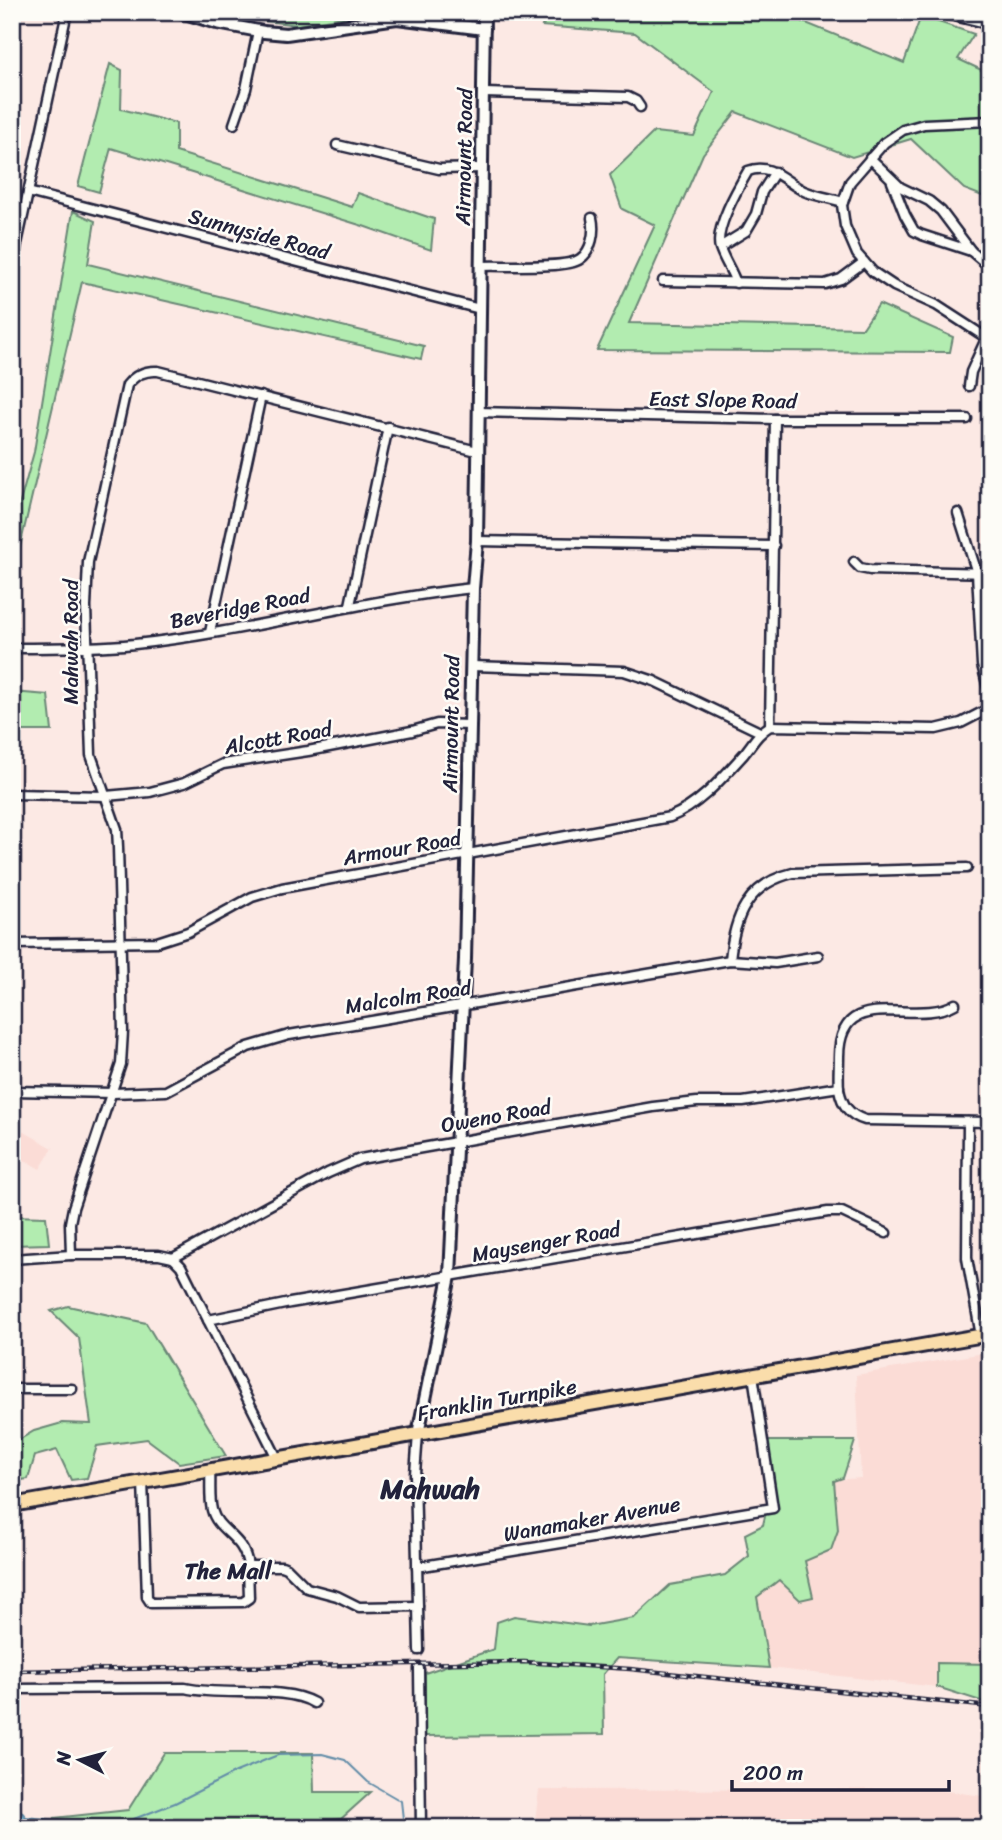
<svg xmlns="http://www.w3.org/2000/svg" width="1002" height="1840" font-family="Sriracha,sans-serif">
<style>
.built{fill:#fbdcd6}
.green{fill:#b2ecb0;stroke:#6a8776;stroke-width:2}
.water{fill:#8fd4f0;stroke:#638da8;stroke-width:2}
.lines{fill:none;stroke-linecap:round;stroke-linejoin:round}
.stream{stroke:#638da8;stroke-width:2}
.street-tunnel{stroke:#d0c1c2;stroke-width:8;stroke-dasharray:8 4;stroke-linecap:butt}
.street-casing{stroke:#22223b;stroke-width:13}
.secondary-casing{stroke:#22223b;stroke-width:16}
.primary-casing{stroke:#22223b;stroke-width:18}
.street{stroke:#fdfcf7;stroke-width:8}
.secondary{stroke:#fdfcf7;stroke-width:10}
.primary{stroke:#faddab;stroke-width:12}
.rail-casing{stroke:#22223b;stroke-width:4.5}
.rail{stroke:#fdfcf7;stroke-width:2;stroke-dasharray:5;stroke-linecap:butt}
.labels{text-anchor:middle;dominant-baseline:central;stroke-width:5;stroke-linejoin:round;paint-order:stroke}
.street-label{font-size:21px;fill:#22223b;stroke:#fdfcf7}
.neighbourhood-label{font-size:23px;font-weight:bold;fill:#22223b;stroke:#fdfcf7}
.district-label{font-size:28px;font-weight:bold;fill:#22223b;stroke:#fdfcf7}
</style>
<rect width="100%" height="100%" fill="#fce9e4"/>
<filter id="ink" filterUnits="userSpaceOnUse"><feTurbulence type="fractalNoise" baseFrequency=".0143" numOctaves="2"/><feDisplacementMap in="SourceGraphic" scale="14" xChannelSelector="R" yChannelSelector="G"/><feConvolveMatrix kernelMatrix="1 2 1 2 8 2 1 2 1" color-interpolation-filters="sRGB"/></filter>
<g filter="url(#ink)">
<g class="built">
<path d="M12,1125l41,23 -13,21 -28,-16z"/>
<path d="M990,1352v312l-53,-1v24l-168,-19 -12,-71 22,-17 21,20 5,-39 25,-11 8,-20 -4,-50 27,-2 -5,-103z"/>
<path d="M931,1789l59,8v31h-456l5,-38z"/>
</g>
<g class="green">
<path d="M190,12h181l-73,13z"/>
<path d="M397,12h78v6z"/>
<path d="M547,12h232l125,51 17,-47 53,18 -16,25 32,15v125l-26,-10 -53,-50 -59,18 -116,-45 -33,42 -74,169 234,5 16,-24 74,33 -3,15 -353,-2 58,-125 -33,-16 -12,-34 44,-43 40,4 20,-44 -79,-59 -93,-7z"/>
<path d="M110,64l12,6 -1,39 55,14v29l176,55 6,-14 76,26 -3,31 -68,-24 -252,-78 -12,44 -21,-6z"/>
<path d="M73,211l22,10 -7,43 336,82 -3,13 -339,-77 -70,299v-50l22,-79z"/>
<path d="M12,692l36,3 4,36h-40z"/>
<path d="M12,1216l34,1 3,27 -37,1z"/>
<path d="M68,1306l78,17 80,133 -47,7 -32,-24 -50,7 -10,32 -16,2 -14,-30 -22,6 -7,23 -16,2v-37l22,-13 28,-8 29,1 -12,-86 -28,-27z"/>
<path d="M762,1441h93l-12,37 -9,3 4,49 -7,20 -26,11 8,36 -13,3 -21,-20 -22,17 12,71 -152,-10 -14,16 1,60 -179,2v-63l69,-24 3,-27 17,-6 75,10 45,-8 36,-33 55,-10 24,-19 -4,-22 18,-9 6,-26z"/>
<path d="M937,1663l53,1v40l-53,-17z"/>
<path d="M164,1753h149l1,39h57l-30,27 -69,9h-202l12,-3 -28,-7 74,-8z"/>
</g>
<path class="water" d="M12,1801l14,16 27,3 10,8h-51z"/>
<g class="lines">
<path class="stream" d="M85,1825l36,-1 54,-21 61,-31 42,-17 44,-1 23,6 23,22 33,19 3,27"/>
<path class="street-tunnel" d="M419,1669v-19"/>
<defs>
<g id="street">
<path d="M485,93l143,4 8,4 4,6"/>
<path d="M990,121l-66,3 -21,6 -19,13 -34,39 -8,23 3,21 12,28 16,18 21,14 42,19 54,35"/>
<path d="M234,124l12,-35 12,-58"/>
<path d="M337,145l102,24 43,-1"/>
<path d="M870,158l30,29 29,14 12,10 30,40"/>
<path d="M892,182l13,33 9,16 8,4 49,16 19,16"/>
<path d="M28,192l452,117"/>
<path d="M720,247l26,-16 10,-17 6,-22 13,-20"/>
<path d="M481,266c20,-1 86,3 99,-7 12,-8 15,-28 12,-41"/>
<path d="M12,267l55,-255"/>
<path d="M663,281l162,3 16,-5 23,-17"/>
<path d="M736,283c-4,-12 -12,-23 -16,-35 -6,-19 18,-60 28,-77 23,-9 37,11 56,20 12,5 26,7 39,11"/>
<path d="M12,333v7"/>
<path d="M969,386l2,-14 15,-33"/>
<path d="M478,412l297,7h192"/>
<path d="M958,513l19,60 5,92 8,30"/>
<path d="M477,541l297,5"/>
<path d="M854,562l6,6 10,2 120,3"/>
<path d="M350,605l38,-178"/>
<path d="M210,632l51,-236"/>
<path d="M12,648c41,0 82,0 123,-4 114,-12 224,-44 338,-56"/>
<path d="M472,666l152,5 30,10 106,51"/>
<path d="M770,726l5,-307"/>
<path d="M12,794l94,2 44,-4 34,-9 39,-19 85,-13 104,-20 25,-7 33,1"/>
<path d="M12,944l145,-2 31,-10 64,-35 30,-9 388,-71c30,-12 53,-40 74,-63 9,-11 13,-20 26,-28l166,3 25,-6 29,-15"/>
<path d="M730,960c4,-43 17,-76 63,-87l174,-5"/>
<path d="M955,1004c-41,24 -115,-22 -116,52 0,11 -1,22 0,33 3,16 10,26 26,31l125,2"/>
<path d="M12,1091l101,2 53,-2 82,-44 41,-12 441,-75 45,3 43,-7"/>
<path d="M968,1122l-1,136 14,78"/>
<path d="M71,1255l-1,-32 3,-15 48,-144 2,-33 -5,-184 -1,-18 -26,-74 -5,-148 2,-45 39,-177c8,-10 17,-15 31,-14l319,80"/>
<path d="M173,1258l155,-85 32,-14 293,-52 44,-5h46l96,-15"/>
<path d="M12,1259l59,-4h88l14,3 8,8 96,192"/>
<path d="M208,1320l82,-17 538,-91h14l44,21"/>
<path d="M12,1389h60"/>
<path d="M418,1434l-3,40 4,176"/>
<path d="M210,1470c1,13 -1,28 2,40 6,23 32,25 36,56h34l5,2 20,20 30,8 22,11 59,-1"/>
<path d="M143,1481l4,116 4,6 92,-1 6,-4 -1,-32"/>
<path d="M417,1567l356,-59 -20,-133"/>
<path d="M419,1669l2,159"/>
<path d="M12,1689l173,-1c36,9 100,-3 129,15"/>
</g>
<g id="secondary">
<path d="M182,12l35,11 47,9 22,2 111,-16 87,11"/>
<path d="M944,12l46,11"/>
<path d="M418,1434l32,-158 15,-317 8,-371 4,-47 7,-529"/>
</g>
<path id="primary" d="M12,1505l978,-171"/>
</defs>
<use href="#street" class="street-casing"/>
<use href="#secondary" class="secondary-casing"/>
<use href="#primary" class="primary-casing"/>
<use href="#street" class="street"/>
<use href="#secondary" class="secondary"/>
<use href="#primary" class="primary"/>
<defs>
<path id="rail" d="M12,1671l512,-9 106,7 360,38"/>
</defs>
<use href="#rail" class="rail-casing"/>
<use href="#rail" class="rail"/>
</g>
</g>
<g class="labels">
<g class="street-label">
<text transform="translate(464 157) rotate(-89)">Airmount Road</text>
<text transform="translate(259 234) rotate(15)">Sunnyside Road</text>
<text transform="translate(723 400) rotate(1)">East Slope Road</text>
<text transform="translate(240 608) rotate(-11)">Beveridge Road</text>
<text transform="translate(71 642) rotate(-90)">Mahwah Road</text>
<text transform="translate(451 724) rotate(-89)">Airmount Road</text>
<text transform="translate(278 738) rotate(-10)">Alcott Road</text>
<text transform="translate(402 848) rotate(-10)">Armour Road</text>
<text transform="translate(408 997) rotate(-9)">Malcolm Road</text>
<text transform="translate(496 1116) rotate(-10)">Oweno Road</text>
<text transform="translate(546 1242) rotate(-10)">Maysenger Road</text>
<text transform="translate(497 1400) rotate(-10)">Franklin Turnpike</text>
<text transform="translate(592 1519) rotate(-10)">Wanamaker Avenue</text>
</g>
<g class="neighbourhood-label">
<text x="228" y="1571">The Mall</text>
</g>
<g class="district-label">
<text x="430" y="1488">Mahwah</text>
</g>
</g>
<rect width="1002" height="1840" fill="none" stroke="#fdfcf7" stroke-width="42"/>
<rect x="21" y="21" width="960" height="1798" fill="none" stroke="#22223b" stroke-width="2.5" filter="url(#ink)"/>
<g transform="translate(80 1760) rotate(276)" stroke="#fdfcf7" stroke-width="5" paint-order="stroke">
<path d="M0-5L12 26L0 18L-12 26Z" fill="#22223b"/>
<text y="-10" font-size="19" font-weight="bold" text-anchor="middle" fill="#22223b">N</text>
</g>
<path d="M732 1780v10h217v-10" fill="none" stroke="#22223b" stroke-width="3.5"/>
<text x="743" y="1780" font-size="21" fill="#22223b" stroke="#fdfcf7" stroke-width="5" paint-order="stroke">200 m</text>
</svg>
